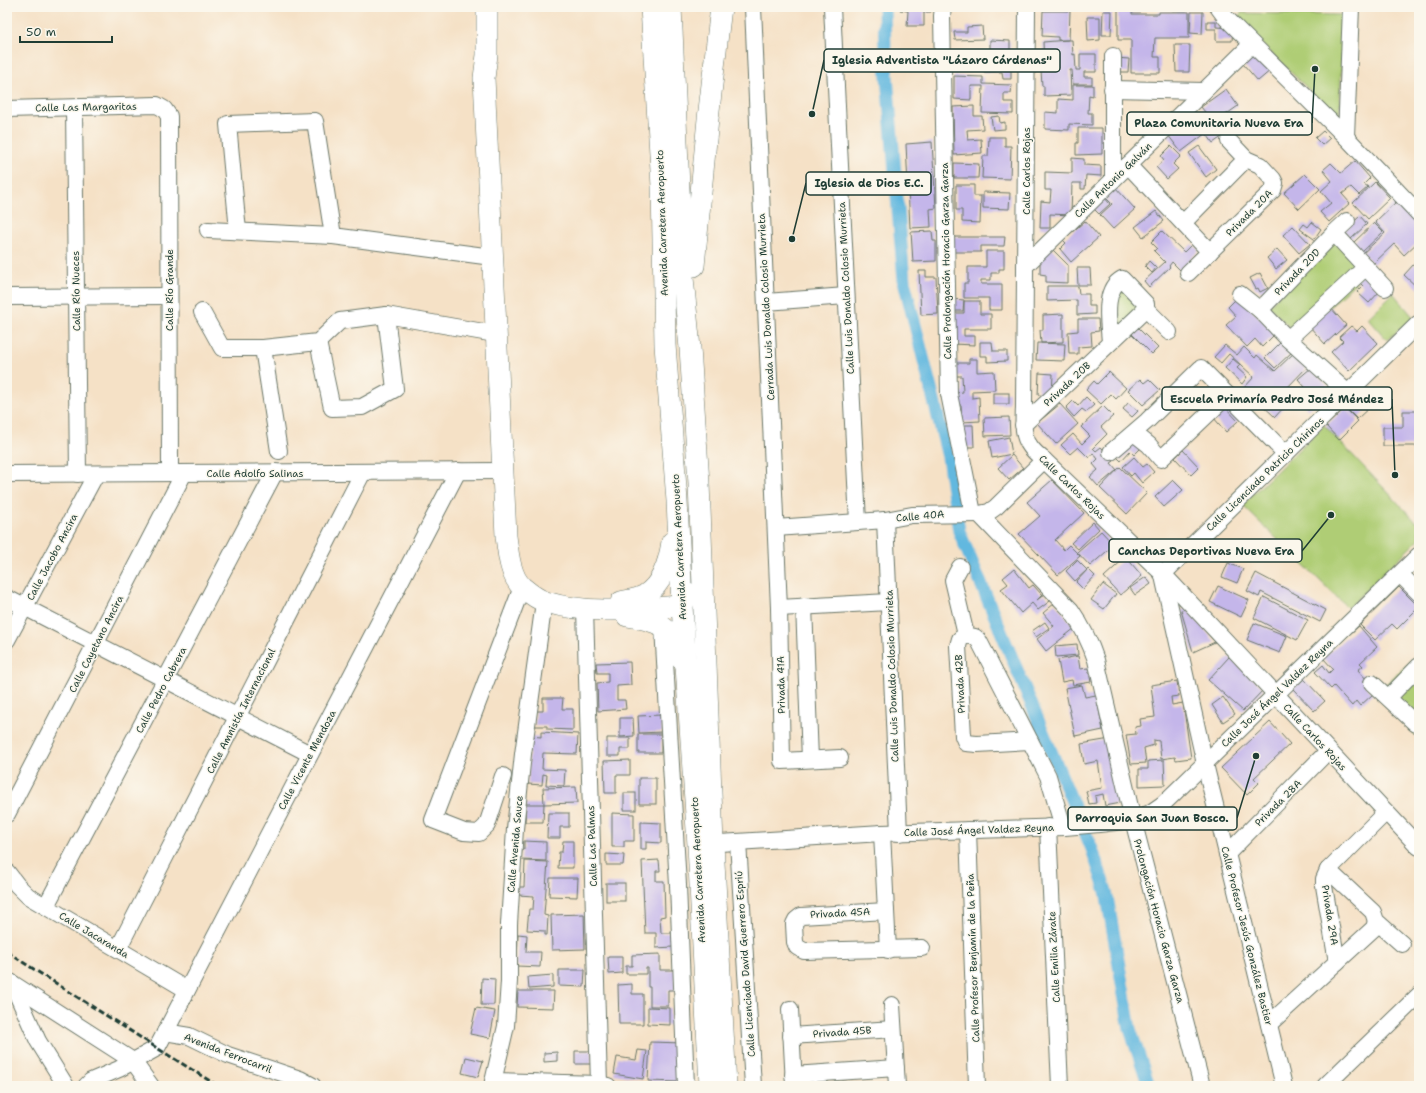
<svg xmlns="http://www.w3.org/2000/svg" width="1426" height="1093" font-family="'Shantell Sans',sans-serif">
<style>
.green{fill:#afcd74;stroke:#678554}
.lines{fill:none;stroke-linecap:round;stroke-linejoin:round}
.canal{stroke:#62b8df;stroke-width:13}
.building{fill:#c4b6ea}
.minor-casing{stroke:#6a7667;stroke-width:18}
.major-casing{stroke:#6a7667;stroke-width:22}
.minor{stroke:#fff;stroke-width:16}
.major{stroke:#fff;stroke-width:21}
.rail{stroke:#1f3d34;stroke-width:3;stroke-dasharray:6 3;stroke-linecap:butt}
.labels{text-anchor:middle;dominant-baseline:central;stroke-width:3;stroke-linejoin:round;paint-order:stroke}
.street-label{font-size:10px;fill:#1f3d34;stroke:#fbf7ec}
.leader{fill:none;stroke:#1f3d34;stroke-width:1.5}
.callout-dot{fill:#1f3d34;stroke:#fbf7ec;stroke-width:1.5}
.callout{fill:#fbf7ec;stroke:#1f3d34;stroke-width:1.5}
.callout-label{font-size:11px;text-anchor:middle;font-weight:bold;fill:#1f3d34}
</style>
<rect width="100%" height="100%" fill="#fbf7ec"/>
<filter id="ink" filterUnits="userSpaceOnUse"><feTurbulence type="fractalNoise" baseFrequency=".025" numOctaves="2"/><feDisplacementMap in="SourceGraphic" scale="8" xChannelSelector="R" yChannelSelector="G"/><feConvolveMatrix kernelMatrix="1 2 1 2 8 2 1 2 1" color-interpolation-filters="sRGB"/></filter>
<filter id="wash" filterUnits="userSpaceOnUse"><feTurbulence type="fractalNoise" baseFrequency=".012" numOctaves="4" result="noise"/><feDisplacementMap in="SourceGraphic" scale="16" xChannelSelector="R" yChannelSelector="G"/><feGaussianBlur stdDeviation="0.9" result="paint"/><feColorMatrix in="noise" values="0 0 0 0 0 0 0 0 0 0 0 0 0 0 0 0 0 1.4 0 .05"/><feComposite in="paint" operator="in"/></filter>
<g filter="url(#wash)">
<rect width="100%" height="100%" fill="#f5e1c6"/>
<g class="green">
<path d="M1241,13l103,2 -5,104 -103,-100z"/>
<path d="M1332,238l34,35 -68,63 -29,-30z"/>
<path d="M1116,282l30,22 -36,39z"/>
<path d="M1393,293l21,25 -27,22 -19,-22z"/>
<path d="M1324,425l95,100v14l-71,69 -106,-103z"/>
<path d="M1419,654v78l-4,3 -38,-43z"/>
</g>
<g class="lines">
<path class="canal" d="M884,7l1,45 19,229 44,176 11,74 133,318 14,42 24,138 19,57"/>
</g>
<g id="blocks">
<g class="building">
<path d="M900,7h20v2l6,1v-3h5v5h-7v14h-17l1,-15 -8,-1z"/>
<path d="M1118,8h14v6h27v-2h30v26h-34l-1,19h6v16h-29v-33h-13z"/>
<path d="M1043,11h27l-1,29h3l1,15 2,-1 1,16h4v-16h16v18h-12v5h8v7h-19l-1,-14h-2l1,25 -27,1v-10h-2l-1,-16 16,-1v-6l-13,1 -1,-22 25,-2h-10v-3l-16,-1z"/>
<path d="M1103,11h9l-1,24h-9z"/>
<path d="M1191,12h12l-1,22 -12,-1z"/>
<path d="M1087,17h13v23l-12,1z"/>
<path d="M1207,21h9v6l17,1 -1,13h-16v-12h-9z"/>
<path d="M982,26l1,13 -28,1 -1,-8h13v-5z"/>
<path d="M990,40l20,1v12l-20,-1z"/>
<path d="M1175,45h15l-1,27h-13z"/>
<path d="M1255,53l16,17 -13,11 -15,-17z"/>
<path d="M1011,55v24h-8l-1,-7h-19v-16z"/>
<path d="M1116,58l13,1 -1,13h-12z"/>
<path d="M954,76l29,1v7l29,1 -1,8h-7v9h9v12l-31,-1 1,-27h-12v14l-17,-1z"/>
<path d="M1073,85h20v11l-4,-1 -1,18h4v12l-23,-1v6l-24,-1v-17l13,1v-14l15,1z"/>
<path d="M1226,89l12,17 -21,15 9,13 -13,9 -7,-10 -25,19 -13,-17 24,-17 2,2 11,-8 -4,-5z"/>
<path d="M974,106v10h8l1,13 -16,1 1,10 13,-1 1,14 -28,2 -1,-48z"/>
<path d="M999,116l1,7 5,-1v7l-12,1 -2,-13z"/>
<path d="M1078,128h24v26l-26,1v-12h2z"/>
<path d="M1323,131l7,7 -8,7 -7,-7z"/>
<path d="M989,137h16v9h6l-1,33 -28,-1 1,-22h5z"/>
<path d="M932,142l4,66 -6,1 1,18 -21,1 -4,-84z"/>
<path d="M1171,146l10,10 -8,8 5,5 -11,10 -11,-12 8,-7 -3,-4z"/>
<path d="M1199,146l17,23 -10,8 -17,-24z"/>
<path d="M1072,158l12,1v6l17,1v10l-15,-1 -1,14h-4v-6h-9l-1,32 -21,-1v14h-10l1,-27 9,1 1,-12h-6v-18l27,1z"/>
<path d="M1355,161l15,17 -6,6 4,3 -9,8 -8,-8 -9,7 8,9 -21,19 -9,-10 11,-9 -10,-12 11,-10 -9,-11 8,-7 10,10z"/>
<path d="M954,163l25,1 -1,14h-24z"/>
<path d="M1305,174l15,15 -21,20 -15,-16z"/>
<path d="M1375,182l15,16 -22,21 -15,-16z"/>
<path d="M956,185h18v11h7l-1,27 -18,-1v-12h-6z"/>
<path d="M1115,187l20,22 -22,20 -13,-14 12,-11 -7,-7z"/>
<path d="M983,192l27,1 -1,16 -26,-1z"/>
<path d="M1104,197l6,7 -11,10 -6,-6z"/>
<path d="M1397,201l22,24v16l-15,14 -10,-11 -21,20 -10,-11 22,-20 -10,-11z"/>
<path d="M1156,211l8,10 -21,16 -8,-10z"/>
<path d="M1360,216l7,8 -16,15 -7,-8z"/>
<path d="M1085,221l14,16 -28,25 -11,-13 6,-6 -3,-3z"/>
<path d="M1312,222l9,7 -7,10 -14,-10 4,-5 4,3z"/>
<path d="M1374,223l9,9 -22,21 -9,-9z"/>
<path d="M1293,226l17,18 -11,9 -16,-18z"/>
<path d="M932,231l1,10h3v20l-23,1 -2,-30z"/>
<path d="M1162,231l22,21 8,-8 7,6 -19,20 -8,-8 -3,4 1,1 -21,20 -5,-6 21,-19 -11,-11 3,-3 -6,-6z"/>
<path d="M952,237h53l-1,9h-23v6h-29z"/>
<path d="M1051,248l17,17v18l-22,-1v-7l-6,-1v-16z"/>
<path d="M1277,249l10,11 -11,9 -9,-11z"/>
<path d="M986,251h18v18h-5v4h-8v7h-10v4h21v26h-13v-12h-25v-15h4v-16h18z"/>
<path d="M1149,261l7,7 -4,5 -7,-7z"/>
<path d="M1414,264l5,5v20l-15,-14z"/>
<path d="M1077,268h13l1,17h-13z"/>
<path d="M919,271h7v6h10l2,37 -17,1z"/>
<path d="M1260,273l8,15 -8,4 -2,-4 -2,1 -6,-11z"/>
<path d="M1363,274l17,17 -11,12 -12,-11 6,-6 -6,-6z"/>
<path d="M1047,286h31l1,8h10v12h6v8l-18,1v-15l-30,1z"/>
<path d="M1239,296l36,38 -13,13 -7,-8 -8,8 -21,-22 10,-9 -8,-9z"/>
<path d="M952,299l12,1 -1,11h-11z"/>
<path d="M964,301h16v13h11v15h-27v7h11v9l-23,-1 1,-31h11z"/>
<path d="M1330,307l16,18 -21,19 -16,-18z"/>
<path d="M1063,314v28l-22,1 -1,-13h3v-15z"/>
<path d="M1078,319h20l1,12 -8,1 1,14 -14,1v7h-9l-1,-22 10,-1z"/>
<path d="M1351,326l6,5 5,-5 16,17 -29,28 -18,-19 12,-11 -4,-4z"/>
<path d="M1138,328l20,20 -6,6 -20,-20z"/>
<path d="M1283,340l10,11 -18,17 -10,-10z"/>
<path d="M980,342h12l1,9h14v10l-20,1v-6h-7z"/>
<path d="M1037,343l28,1 -1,17 -28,-1z"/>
<path d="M1225,345l12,10 7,-8 11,11 2,-3 18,16 21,-20 14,13 -25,26 8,7 -18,20 -31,-29 10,-11 -25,-23 -8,9 -7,-6z"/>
<path d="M969,359h8v13l17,-1 1,19 -23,1v7l7,-1 1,24 -18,1 -1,-17h-4l-1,-12 7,-1 -1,-16h-6l-1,-13h14z"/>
<path d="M1233,359l7,6 -3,3 10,9 -5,7 -17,-16z"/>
<path d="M1311,368l20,22 -23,20 -13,-14 10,-9 -7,-8z"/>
<path d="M1109,372l17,16 -10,11 -5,-5 -10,10 -15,-14 8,-9 3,3z"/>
<path d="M1039,373l14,1 -1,22 -14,-1z"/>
<path d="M1140,379l4,4 5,-4 11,11 -17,15 -15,-15z"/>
<rect x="993" y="393" width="16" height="11"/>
<path d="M1361,394l11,11 -15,14 -11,-11z"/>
<path d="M1086,397l8,8 -8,7 -4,-3 -8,8 -8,-9 7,-7 5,5z"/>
<path d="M1128,403l10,8 -6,6 -9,-8z"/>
<path d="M1060,404l18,20 -22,20 -19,-21z"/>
<path d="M1103,406l10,10 -12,11 6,7 -14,14 3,3 5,-4 13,14 -3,2 6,7 -19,16 -8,-9 8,-7 -5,-6 5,-5 -5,-6 -4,5 -11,-11 -8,7 -9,-9 12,-11 9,10 8,-8 -9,-9z"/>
<path d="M1225,407l13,14 -12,11 -13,-15z"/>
<path d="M1345,408l13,13 -19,19 -13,-14z"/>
<path d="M1403,411h16v35h-36v-19h20z"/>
<path d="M1009,417l1,18 -25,1 -1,-18z"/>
<path d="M963,425h10l1,22h-10z"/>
<path d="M1009,437l3,17 -20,4 -3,-17z"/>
<path d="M1129,438l12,10 -7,7 -4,-4 -9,10 -7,-7z"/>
<path d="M1183,450l16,17 -8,8 -16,-17z"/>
<path d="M1012,455l11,13 -14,12 -11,-12z"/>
<path d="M1134,457l9,10 4,-3 7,8 -12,11 -8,-10 -3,3 -8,-9z"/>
<path d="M1120,467l27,26 -20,21 -27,-26z"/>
<path d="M1052,480l32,33 -29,27 9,10 5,-5 11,11 -22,19 -39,-41 21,-18 -13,-14z"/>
<path d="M1173,480l10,10 -19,17 -9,-10z"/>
<path d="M1093,522l6,7 -21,20 -7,-6z"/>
<path d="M1101,531l13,14 -24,21 -13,-14z"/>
<path d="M1126,557l16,19 -22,19 -16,-18z"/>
<path d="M1077,560l10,10 -12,11 -9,-10z"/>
<path d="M1228,563l15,6 -6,14 -15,-6z"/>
<path d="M1014,569l15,19 4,-3 9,10 -5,5 8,-6 5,7 -12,9 -6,-7 -11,10 -20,-24 7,-5 -5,-6z"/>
<path d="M1088,569l7,7 -12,13 -7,-7z"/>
<path d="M1256,573l70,37 -6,12 -59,-30 -2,5 -12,-6z"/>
<path d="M1146,577l5,7 -16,11 -5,-7z"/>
<path d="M1103,584l13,10 -12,15 -13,-9z"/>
<path d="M1218,586l31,14 -8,17 -31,-15z"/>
<path d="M1399,587l20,20 -22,22 -5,-5 -17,16 -15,-15z"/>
<path d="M1264,597l44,23 -11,20 -43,-22z"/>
<path d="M1055,603l20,25 -29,23 -9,-12 17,-13 -11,-13z"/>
<path d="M1187,609l28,33 -22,10 -12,-42z"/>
<path d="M1045,622l4,6 -13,9 -4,-6z"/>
<path d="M1254,623l33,13 -7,17 -33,-13z"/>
<path d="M1359,626l18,21 -17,16 3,3 -5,4 9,10 -3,4 9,10 -13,12 -4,-5 -4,5 -18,-20 -3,3 -16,-17 8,-7 6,8 4,-4 -10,-11z"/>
<path d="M1077,644l1,11 -22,2 -1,-11z"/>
<path d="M1078,656l2,13 8,-1 3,14 -18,3 -1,-5 -10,2 -4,-22z"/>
<path d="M1229,657l35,32 -21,22 -35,-31z"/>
<path d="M630,662l1,23 -14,1v14h8l1,9 -28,2 -1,-28 11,-1v-9h-11l-1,-10z"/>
<path d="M1304,679l21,22 -11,10 -21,-22z"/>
<path d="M1177,681l2,15 -8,1 1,8 11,-2 8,55 -15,2 -1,-3 -14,2 -2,-18 -5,-1v5l-10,3 2,15 -15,1 -5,-29 10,-1 -1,-7 6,-1 -1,-7 15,-2 -4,-32z"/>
<path d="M1082,685l3,12 11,-2 7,35 -28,6 -10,-48z"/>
<path d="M1223,697l12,17 -12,8 -11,-17z"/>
<path d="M543,698h20l-1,11h11v21l-26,-1v-3h-12l1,-15h7z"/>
<path d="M661,715l1,17 -23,1 -1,-17z"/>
<path d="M620,718h13l1,18 -14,1z"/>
<path d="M1270,722l20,22 -36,34 5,5 -12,12 -26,-27z"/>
<path d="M541,732l37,2 -1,20 -34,-1 -1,16 23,1 -1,16 -18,-1 1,-10 -4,-1 -1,11 -14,-1 2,-48 11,1z"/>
<rect x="638" y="734" width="23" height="19"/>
<path d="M607,738h23v11h-10v7h-13z"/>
<path d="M1110,739l11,64 -16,3 -2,-12 -8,2 1,7 -7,1 -3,-13 16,-3 -4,-27 -14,3 -3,-20z"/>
<path d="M630,760v15h-14v18h-11l-1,-32z"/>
<path d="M1164,760l1,25 -26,1v-17h9v-8z"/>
<rect x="639" y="778" width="17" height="26"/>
<path d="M576,787l1,16 -33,1 -1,-16z"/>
<rect x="624" y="793" width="12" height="17"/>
<path d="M526,804h18l-1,18h-18z"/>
<path d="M548,813h21v14h-9v11h-13z"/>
<path d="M612,813l22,1v27h-10v6h-12z"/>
<path d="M641,822l20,1v20l-15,-1v7h-5z"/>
<path d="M524,841l22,1v19l-25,-1 1,-11h2z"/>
<path d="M563,841h10v27h-15l1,-16h3z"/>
<path d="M606,854l18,1 -1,10h-17z"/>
<path d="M659,860l1,11h-4v10h8l1,35 -5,1 1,16h11l1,14 -17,1v-15h-11l-3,-72z"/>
<path d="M525,861l23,1 -4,53 4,1 -1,19h-2v-4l-18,-1 2,-21h4l1,-13 -16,-1v-8h6z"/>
<path d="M550,878h28l-1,19 -28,-1z"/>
<rect x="606" y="883" width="19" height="18"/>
<path d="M584,914l1,35 -33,1 -1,-35z"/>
<path d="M518,934l9,1 -1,17h15l-1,15 -23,-1z"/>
<path d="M660,954v16h15v20h-7v16h-18v-19h-2v-19h-2v6h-20v-8h6v-11z"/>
<path d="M608,957h14v16l-13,1z"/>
<path d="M559,970h26l-1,17 -25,-1z"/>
<path d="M553,975v12l-24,2 -1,-12z"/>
<path d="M482,978l13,1 -1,26h-13z"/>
<path d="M632,984v10h11v30h-24l-1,-39z"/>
<path d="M518,991h36l-1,17 -36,-1z"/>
<path d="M648,1007l22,1v17l-22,-1z"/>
<path d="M476,1008l19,3 -5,27 -20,-4z"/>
<path d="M650,1042l33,1 -4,39 -31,-1z"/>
<path d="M638,1050l9,1 -4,28 -29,-5 3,-17 19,3z"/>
<path d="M575,1051h17l-1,13h-16z"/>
<path d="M557,1052v9l-13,1v-9z"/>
<path d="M466,1057l17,4 -5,16 -16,-4z"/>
</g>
</g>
</g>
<g filter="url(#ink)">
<use href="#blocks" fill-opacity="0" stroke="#6a7667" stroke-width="1"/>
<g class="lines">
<defs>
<g id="minor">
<path d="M753,7l26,601 3,153 58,-3"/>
<path d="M832,7l26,515"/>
<path d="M943,7l-1,9 7,378 24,119"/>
<path d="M1027,7l-3,398c0,13 -3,29 6,41 3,5 9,10 14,14l119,114 256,273"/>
<path d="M1218,7l8,11 120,119 73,77"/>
<path d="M1113,56v124"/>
<path d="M1112,89l92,2"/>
<path d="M74,108l4,366"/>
<path d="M7,109l150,-4 7,4 5,7 1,357"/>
<path d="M1346,137l5,-130"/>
<path d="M1128,165l82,87"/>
<path d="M1183,223l63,-64"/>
<path d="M208,230l125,6"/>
<path d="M238,231l-10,-107 87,-3 18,115 159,21"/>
<path d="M1334,233l51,55"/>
<path d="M1025,266l227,-222"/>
<path d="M1188,273l85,-83 2,-7 -2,-4 -13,-14 -14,-6 -17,-18"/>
<path d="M1240,294l20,16 28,29 60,54"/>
<path d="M7,297l162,-1"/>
<path d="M766,302l80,-6"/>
<path d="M1146,309l23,23"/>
<path d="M1260,310l74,-77 13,-12"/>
<path d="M202,312l20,36h41l55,-6 22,-21 46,-6 109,19"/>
<path d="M1288,339l78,-72"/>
<path d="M318,342l14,66 30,-1 33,-18 -9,-74"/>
<path d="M263,348l16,103"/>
<path d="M1023,425l123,-116v-5l-24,-25c-20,11 -13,44 -12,64"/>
<path d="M1134,433l15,12 12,14 67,-64"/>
<path d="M1111,452l36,-31 54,-53 85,86"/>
<path d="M7,474l496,-3"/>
<path d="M979,514l92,96c11,16 19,32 25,50l37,160 69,266"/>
<path d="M885,520l14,313"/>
<path d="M776,528l109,-8 27,-5 67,-1 10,-2 7,-5 48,-47"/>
<path d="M960,567l-7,13 13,55"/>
<path d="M1163,574l256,-251"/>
<path d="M1400,574l19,19"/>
<path d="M1163,576l42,188 79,322"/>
<path d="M7,598l303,156"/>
<path d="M804,606l6,153"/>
<path d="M779,608l110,-6"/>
<path d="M585,609l14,475"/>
<path d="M663,627l15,258 8,201"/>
<path d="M966,635l9,2 4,4 69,135 15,51"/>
<path d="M966,635l-6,4 -2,7 5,90 3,7 11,1 53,-3"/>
<path d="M7,640l89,-166"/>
<path d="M1372,683l44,41 3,-3"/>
<path d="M1389,697l30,-31"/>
<path d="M503,776l-16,49 -8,8 -15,-1 -31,-12 89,-233"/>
<path d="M7,814l177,-341"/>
<path d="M1048,827l12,259"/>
<path d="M968,830l9,256"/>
<path d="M882,833l6,117"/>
<path d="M738,842l15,244"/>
<path d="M703,844l179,-11 183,-6 34,-3 34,-4 17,-7 13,-9 256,-249"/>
<path d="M1227,854l101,-103"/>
<path d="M1328,870l45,42 3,9 26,23"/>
<path d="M7,872l10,13 11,11 159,94"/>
<path d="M46,906l229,-434"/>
<path d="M886,911l-85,5 -5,4 -2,4 1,18 2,5 7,4 118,-3"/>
<path d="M118,949l245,-477"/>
<path d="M1337,962l-13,-76v-7l4,-9 58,-58"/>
<path d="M7,980l126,81 18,25"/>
<path d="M12,983l26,58 28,45"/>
<path d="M892,1005l5,81"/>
<path d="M790,1009l4,75"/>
<path d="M1269,1024l105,-96 2,-7"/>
<path d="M165,1032l24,4 39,19 72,24 13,7"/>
<path d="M791,1036l102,-7"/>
<path d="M793,1075l103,-7"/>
<path d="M493,1081l106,3 9,2"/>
<path d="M86,1086l5,-5 28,-12 38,-21 301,-577"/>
<path d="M492,1086l14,-60 3,-45v-57l6,-95 8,-75 21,-152"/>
<path d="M1325,1086l94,-91"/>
</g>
<g id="major">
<path d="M487,7v48l-3,23 22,458c2,16 4,40 16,51 6,5 16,13 24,15 43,13 91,7 136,4l6,-13"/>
<path d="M651,7l11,179 3,159 12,156 5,105 16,239 12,241"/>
<path d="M671,7l12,271 7,70 9,135 14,361 13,242"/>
<path d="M694,266l14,-147 13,-112"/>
<path d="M621,602c8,-2 17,-3 24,-7 18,-11 24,-33 27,-53"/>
<path d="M627,616c31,5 45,9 53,42"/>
</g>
</defs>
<use href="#minor" class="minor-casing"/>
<use href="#major" class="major-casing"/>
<use href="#minor" class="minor"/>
<use href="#major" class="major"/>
<path class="rail" d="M7,952l150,96 61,38"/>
</g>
</g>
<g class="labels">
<g class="street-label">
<text transform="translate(86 107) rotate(-1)">Calle Las Margaritas</text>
<text transform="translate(1026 171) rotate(-90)">Calle Carlos Rojas</text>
<text transform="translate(1113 180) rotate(-44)">Calle Antonio Galván</text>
<text transform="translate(1249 213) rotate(-45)">Privada 20A</text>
<text transform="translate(662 223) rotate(-92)">Avenida Carretera Aeropuerto</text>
<text transform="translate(946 261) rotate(-91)">Calle Prolongación Horacio Garza Garza</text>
<text transform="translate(1297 272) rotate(-46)">Privada 20D</text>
<text transform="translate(846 288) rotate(-93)">Calle Luis Donaldo Colosio Murrieta</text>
<text transform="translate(169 290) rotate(-90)">Calle Río Grande</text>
<text transform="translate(76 291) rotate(-91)">Calle Río Nueces</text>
<text transform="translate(766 307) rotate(-93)">Cerrada Luis Donaldo Colosio Murrieta</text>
<text transform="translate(1067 384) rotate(-43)">Privada 20B</text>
<text x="255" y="473">Calle Adolfo Salinas</text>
<text transform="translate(1265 474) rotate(-44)">Calle Licenciado Patricio Chirinos</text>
<text transform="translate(1072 487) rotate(44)">Calle Carlos Rojas</text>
<text transform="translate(920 516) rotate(-5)">Calle 40A</text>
<text transform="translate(679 547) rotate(-93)">Avenida Carretera Aeropuerto</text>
<text transform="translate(52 557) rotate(-62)">Calle Jacobo Ancira</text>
<text transform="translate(96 644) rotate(-63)">Calle Cayetano Ancira</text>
<text transform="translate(892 676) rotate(-92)">Calle Luis Donaldo Colosio Murrieta</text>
<text transform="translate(960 684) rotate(-93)">Privada 42B</text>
<text transform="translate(781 685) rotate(-91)">Privada 41A</text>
<text transform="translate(161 690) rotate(-62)">Calle Pedro Cabrera</text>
<text transform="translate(1277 693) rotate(-44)">Calle José Ángel Valdez Reyna</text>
<text transform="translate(241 711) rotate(-63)">Calle Amnistía Internacional</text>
<text transform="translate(1315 737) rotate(47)">Calle Carlos Rojas</text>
<text transform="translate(307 760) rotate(-62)">Calle Vicente Mendoza</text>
<text transform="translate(1278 803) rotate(-45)">Privada 28A</text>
<text transform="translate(979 830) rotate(-2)">Calle José Ángel Valdez Reyna</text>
<text transform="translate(515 844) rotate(-85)">Calle Avenida Sauce</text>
<text transform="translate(592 846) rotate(-92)">Calle Las Palmas</text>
<text transform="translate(698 870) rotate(-93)">Avenida Carretera Aeropuerto</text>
<text transform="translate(840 913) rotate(-3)">Privada 45A</text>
<text transform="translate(1330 915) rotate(81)">Privada 29A</text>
<text transform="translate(1159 921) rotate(75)">Prolongación Horacio Garza Garza</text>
<text transform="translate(94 935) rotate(31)">Calle Jacaranda</text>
<text transform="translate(1247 936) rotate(76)">Calle Profesor Jesús González Bastier</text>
<text transform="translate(1054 957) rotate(-93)">Calle Emilia Zárate</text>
<text transform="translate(973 958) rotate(-92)">Calle Profesor Benjamín de la Peña</text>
<text transform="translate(745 964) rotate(-94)">Calle Licenciado David Guerrero Espriú</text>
<text transform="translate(842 1032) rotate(-4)">Privada 45B</text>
<text transform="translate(228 1053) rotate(21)">Avenida Ferrocarril</text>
</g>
</g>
<path class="leader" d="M812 114L824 60M1315 69L1312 123M792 239L806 183M1395 475L1392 399M1331 515L1302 551M1256 756L1237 818"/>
<g class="callout-dot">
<circle cx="812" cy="114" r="4"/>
<circle cx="1315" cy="69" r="4"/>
<circle cx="792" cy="239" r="4"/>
<circle cx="1395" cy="475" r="4"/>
<circle cx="1331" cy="515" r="4"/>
<circle cx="1256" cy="756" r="4"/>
</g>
<g class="callout">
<rect x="824" y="49" width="236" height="23" rx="4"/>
<rect x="1127" y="112" width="185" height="23" rx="4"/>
<rect x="806" y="172" width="125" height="23" rx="4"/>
<rect x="1162" y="387" width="230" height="23" rx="4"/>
<rect x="1109" y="539" width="193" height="23" rx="4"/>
<rect x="1068" y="807" width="169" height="23" rx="4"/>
</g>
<g class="callout-label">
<text x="942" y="64">Iglesia Adventista "Lázaro Cárdenas"</text>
<text x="1219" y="127">Plaza Comunitaria Nueva Era</text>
<text x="869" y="187">Iglesia de Dios E.C.</text>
<text x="1277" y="403">Escuela Primaría Pedro José Méndez</text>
<text x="1206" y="555">Canchas Deportivas Nueva Era</text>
<text x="1152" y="822">Parroquia San Juan Bosco.</text>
</g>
<rect width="1426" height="1093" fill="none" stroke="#fbf7ec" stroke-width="24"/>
<path d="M20 36v6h92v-6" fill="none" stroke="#1f3d34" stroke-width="2"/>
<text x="26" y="36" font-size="12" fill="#1f3d34" stroke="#fbf7ec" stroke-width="3" paint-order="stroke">50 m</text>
</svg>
